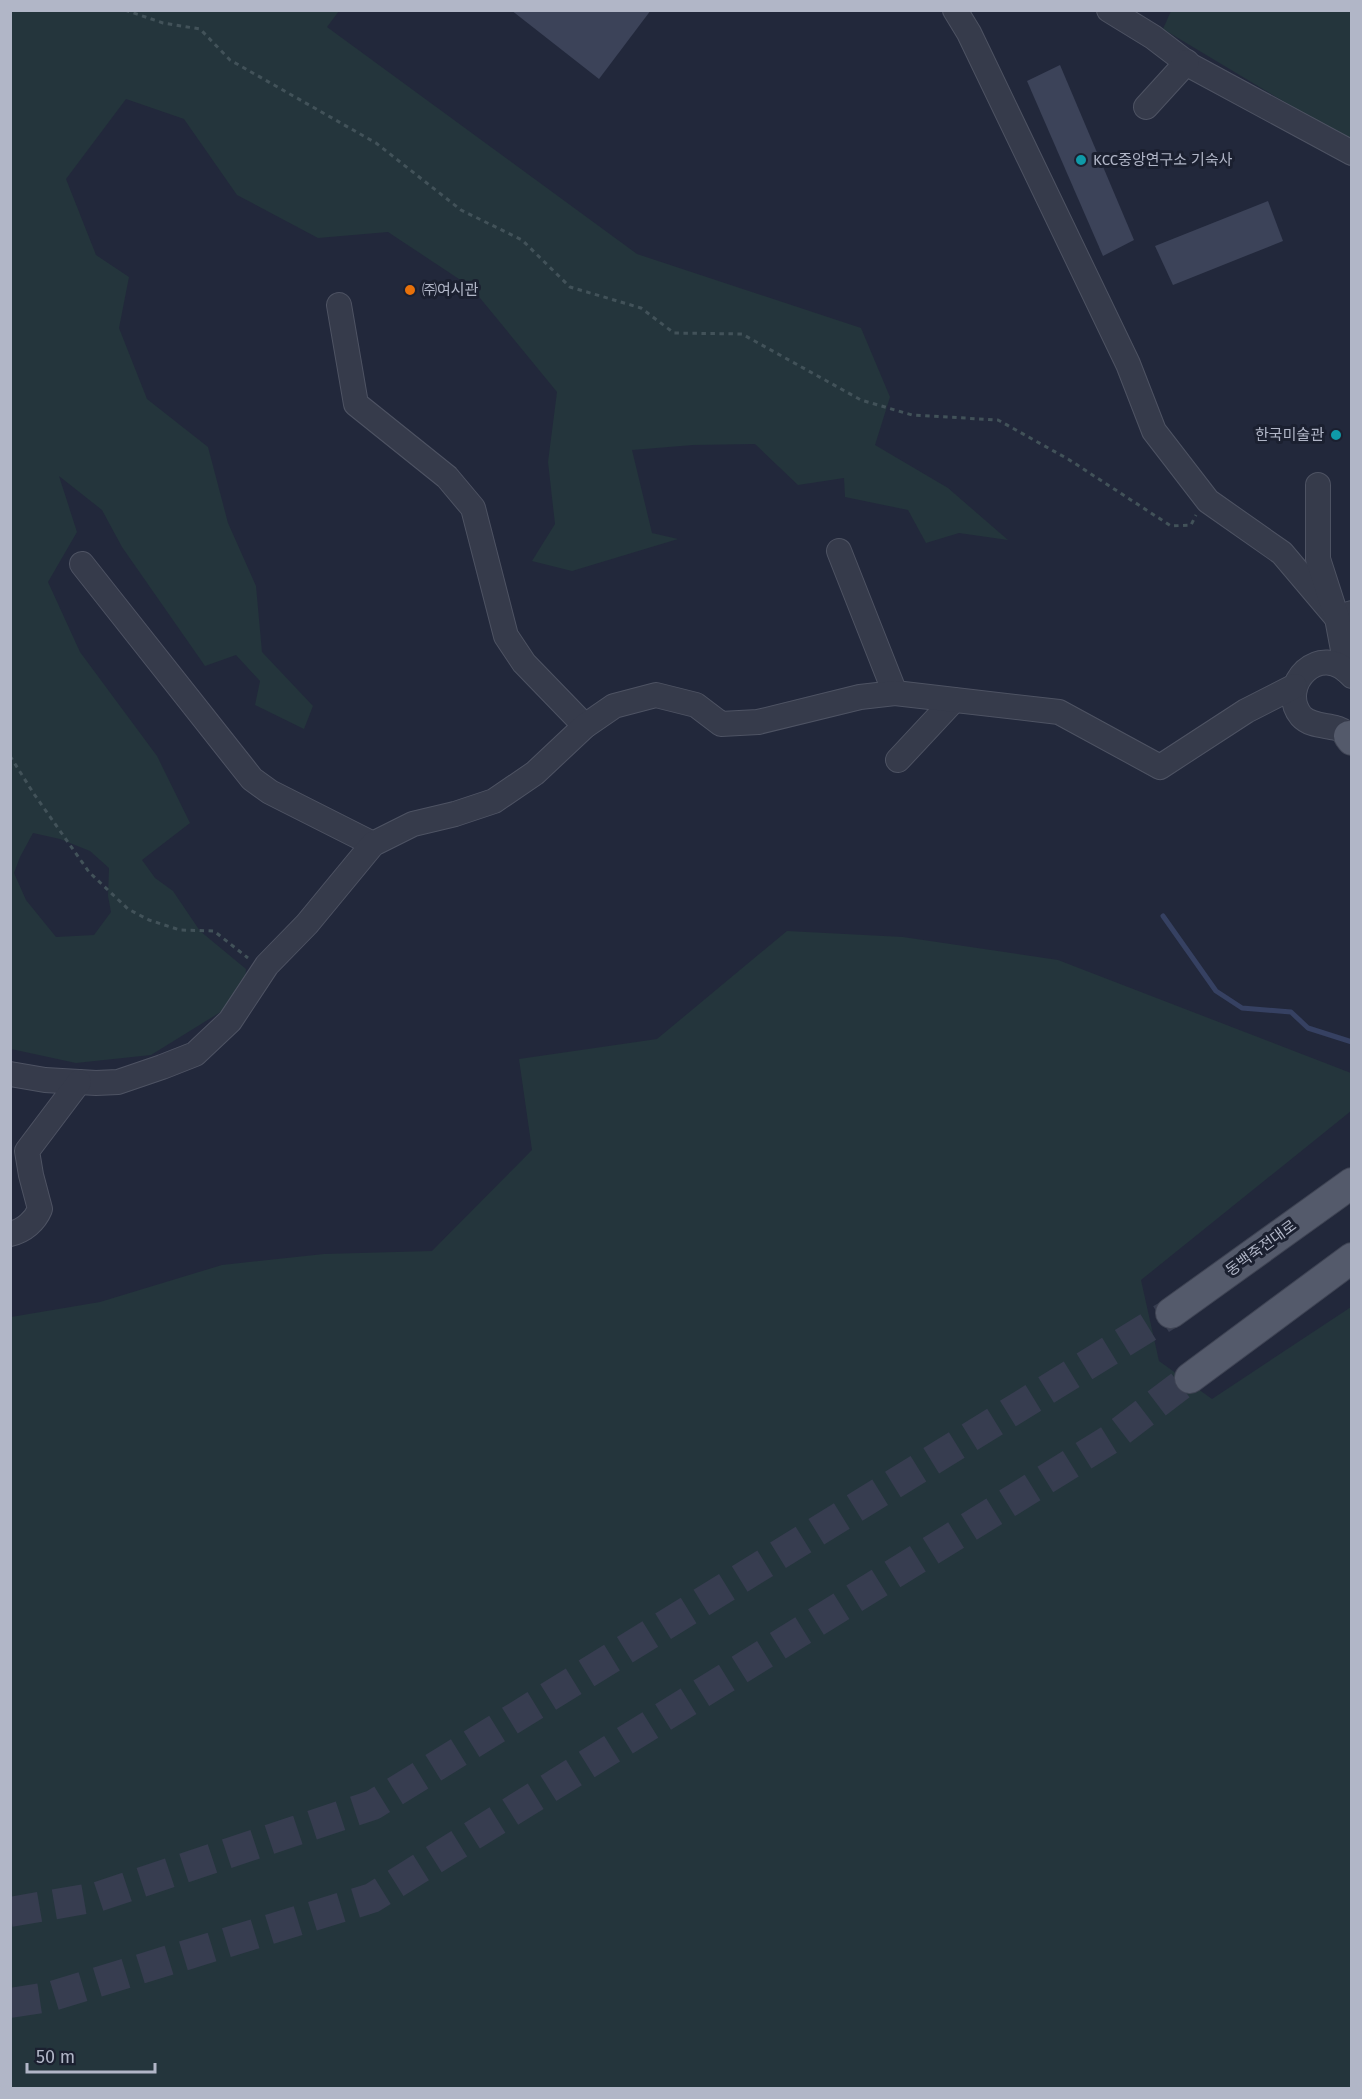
<svg xmlns="http://www.w3.org/2000/svg" width="1362" height="2099" font-family="'Fira Sans','Noto Sans KR',sans-serif">
<style>
.green{fill:#24353c;fill-rule:evenodd}
.lines{fill:none;stroke-linecap:round;stroke-linejoin:round}
.stream{stroke:#364162;stroke-width:5}
.building{fill:#3c4359}
.major-tunnel{stroke:#373d50;stroke-width:30;stroke-dasharray:30 15;stroke-linecap:butt}
.minor-casing{stroke:#4e5363;stroke-width:26}
.major-casing{stroke:#3f4454;stroke-width:32}
.path{stroke:#425259;stroke-width:3;stroke-dasharray:4.5 4.5;stroke-linecap:butt}
.minor{stroke:#363b4b;stroke-width:24}
.major{stroke:#545a6b;stroke-width:30}
.culture-dot{fill:#0f9aa8;stroke:#1b2030;stroke-width:2}
.food-dot{fill:#e8710a;stroke:#1b2030;stroke-width:2}
.labels{text-anchor:middle;dominant-baseline:central;stroke-width:6;stroke-linejoin:round;paint-order:stroke}
.poi-label{font-size:15px;fill:#b1b6c7;stroke:#1b2030;text-anchor:start}
.street-label{font-size:15px;fill:#b1b6c7;stroke:#1b2030}
</style>
<rect width="100%" height="100%" fill="#22283b"/>
<g class="green">
<path d="M11,11h328l-12,16 310,227 224,74 29,69 -15,48 73,43 60,52 -49,-7 -33,10 -18,-33 -63,-13 -1,-19 -46,7 -43,-41 -62,1 -61,5 20,83 26,6 -106,32 -40,-10 23,-37 -7,-62 9,-70 -86,-105 -83,-55 -70,6 -81,-43 -53,-76 -58,-20 -60,80 30,76 33,22 -10,51 28,71 61,48 20,76 28,63 6,66 51,54 -9,23 -49,-24 5,-24 -24,-26 -31,11 -83,-119 -20,-37 -43,-34 18,56 -29,50 32,70 77,104 33,67 -48,37 13,18 18,13 27,40 46,38 -1,15 -18,24 -76,47 -75,8 -65,-14zM33,833l27,6 30,12 19,17 -1,28 3,16 -17,23 -38,2 -30,-37 -12,-27 6,-16z"/>
<path d="M1171,11h180v131l-188,-113z"/>
<path d="M787,931l116,6 155,23 293,113v38l-210,169 18,81 53,38 139,-92v781h-1340v-771l89,-15 122,-37 102,-11 108,-3 100,-101 -13,-91 138,-20z"/>
</g>
<g class="lines">
<path class="stream" d="M1163,916l53,75 26,17 49,4 17,16 44,14"/>
</g>
<g class="building">
<path d="M511,10h140l-52,69z"/>
<path d="M1060,65l74,175 -31,16 -76,-175z"/>
<path d="M1268,201l15,40 -110,44 -18,-39z"/>
</g>
<g class="lines">
<g class="major-tunnel">
<path d="M10,1912l87,-15 276,-92 798,-492"/>
<path d="M10,2003l39,-6 323,-99 737,-458 81,-62"/>
</g>
<defs>
<g id="minor">
<path d="M955,10l14,23 159,331 26,67 54,70 74,52 55,65 15,-5"/>
<path d="M1109,10l44,27 38,29 161,87"/>
<path d="M1146,107l41,-45"/>
<path d="M339,305l17,99 91,73 26,31 33,128 18,27 61,63"/>
<path d="M1318,485v74l19,59 10,53"/>
<path d="M839,551l56,142"/>
<path d="M82,564l170,215 18,13 103,52"/>
<path d="M1352,676c-32,-37 -75,10 -51,40 9,10 24,9 35,12 6,1 11,6 16,10"/>
<path d="M898,760l56,-60"/>
<path d="M10,1074l35,6 51,3 22,-1 44,-15 33,-13 35,-33 37,-56 40,-41 66,-80 40,-20 42,-10 39,-13 41,-28 50,-47 29,-20 42,-11 40,10 25,19 37,-2 102,-25 35,-4 164,19 101,55 86,-56 49,-25"/>
<path d="M10,1234c14,-3 25,-13 30,-25l-9,-34 -4,-24 52,-69"/>
</g>
<g id="major">
<path d="M1349,736l3,4"/>
<path d="M1171,1313l181,-130"/>
<path d="M1190,1378l162,-120"/>
</g>
</defs>
<use href="#minor" class="minor-casing"/>
<use href="#major" class="major-casing"/>
<g class="path">
<path d="M125,10l38,13 37,6 30,31 146,83 85,67 61,30 48,47 71,21 33,25 68,1 119,66 51,15 86,5 70,39 103,67 20,-1 5,-10"/>
<path d="M10,756l24,38 55,78 39,37 21,11 31,10 34,1 34,27"/>
</g>
<use href="#minor" class="minor"/>
<use href="#major" class="major"/>
</g>
<g class="culture-dot">
<circle cx="1081" cy="160" r="6"/>
<circle cx="1336" cy="435" r="6"/>
</g>
<circle class="food-dot" cx="410" cy="290" r="6"/>
<g class="labels">
<g class="poi-label">
<text x="1093" y="160">KCC중앙연구소 기숙사</text>
<text x="422" y="290">㈜여시관</text>
<text x="1324" y="435" text-anchor="end">한국미술관</text>
</g>
<g class="street-label">
<text transform="translate(1261 1248) rotate(-36)">동백죽전대로</text>
</g>
</g>
<rect width="1362" height="2099" fill="none" stroke="#b1b6c7" stroke-width="24"/>
<path d="M27 2063v9h128v-9" fill="none" stroke="#b1b6c7" stroke-width="3"/>
<text x="36" y="2063" font-size="18" fill="#b1b6c7" stroke="#1b2030" stroke-width="4.5" paint-order="stroke">50 m</text>
</svg>
